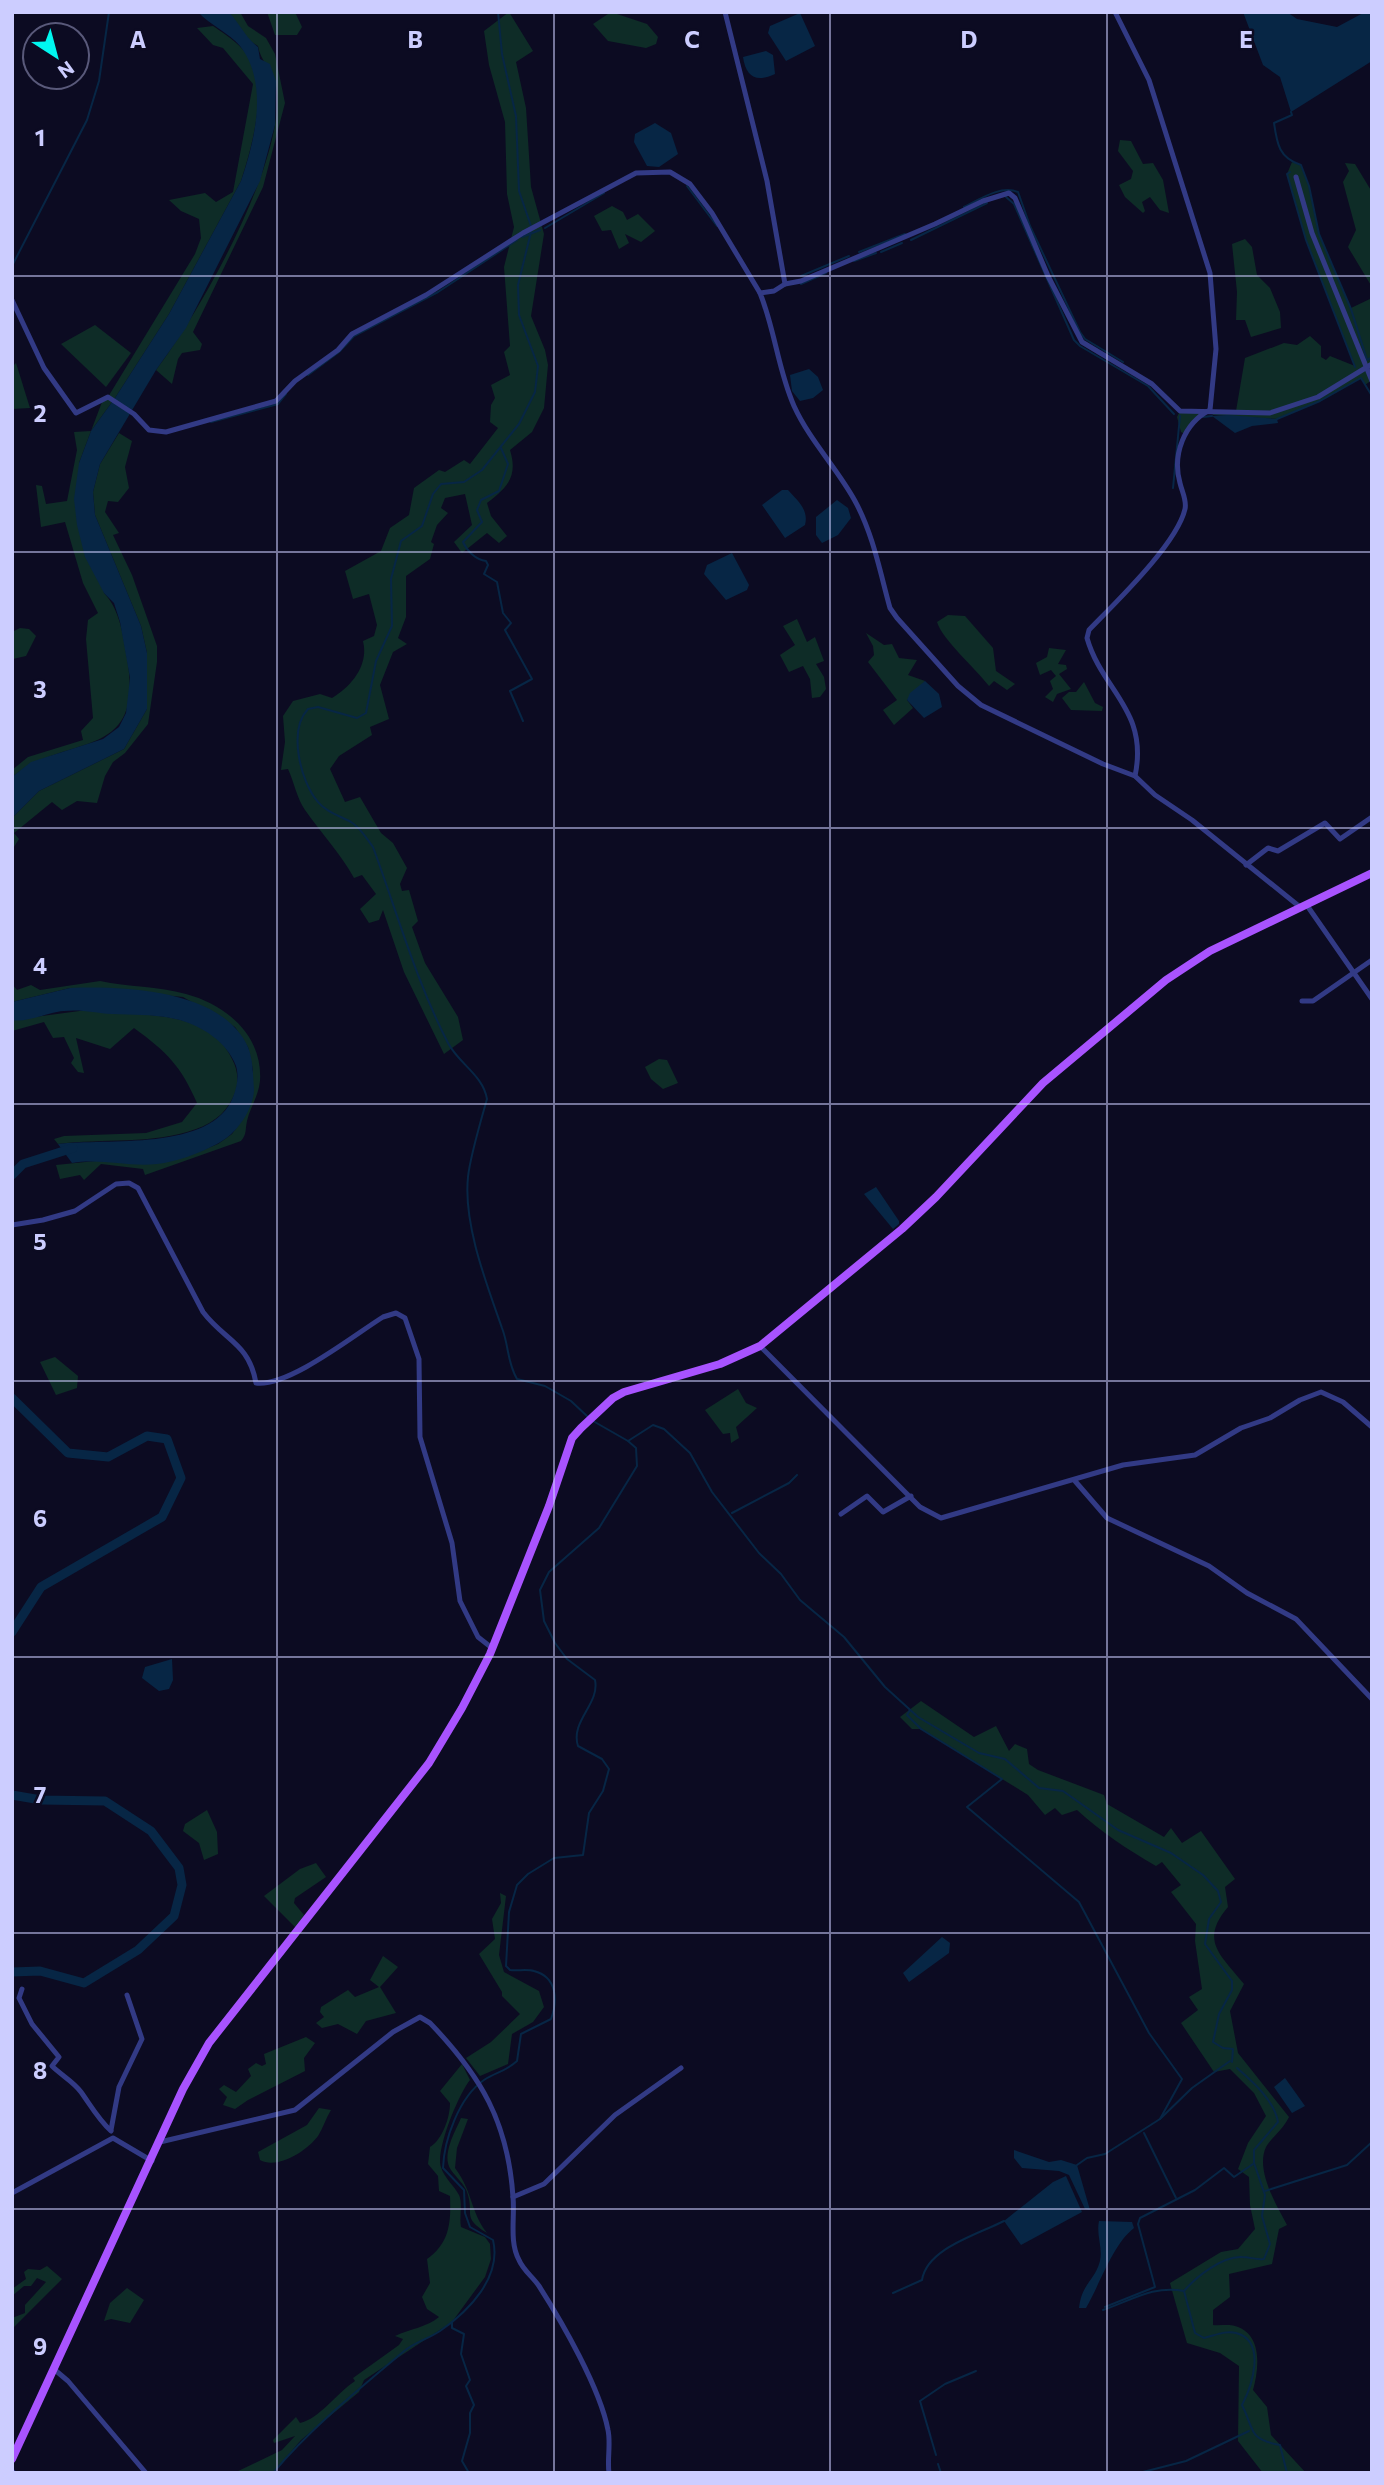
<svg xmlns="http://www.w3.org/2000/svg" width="1384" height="2485" font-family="Commissioner,sans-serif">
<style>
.green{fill:#0e2c27}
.water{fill:#072645}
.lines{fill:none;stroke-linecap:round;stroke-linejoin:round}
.stream{stroke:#072645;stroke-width:2}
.river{stroke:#072645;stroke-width:9}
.street{stroke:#323a85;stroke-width:5}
.primary{stroke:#a853ff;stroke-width:8}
.grid{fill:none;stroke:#cccdff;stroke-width:2;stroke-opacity:0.55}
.grid-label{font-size:23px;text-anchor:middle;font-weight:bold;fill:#cccdff;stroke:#0c0b22;stroke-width:5;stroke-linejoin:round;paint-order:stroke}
</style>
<rect width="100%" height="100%" fill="#0c0b22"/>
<g class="green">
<path d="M229,12h11l8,14 18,12 9,16 10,49 -22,84 -70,145 9,12 -2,6 -18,3 -4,6 -6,25 -16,-14c44,-58 133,-213 120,-286 -3,-14 -16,-23 -18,-38l-11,-7z"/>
<path d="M267,12h28l7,15 -5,8h-22z"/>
<path d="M509,12l24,39 -17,11 10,46 5,79 13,47 -13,82 14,34 3,15 -4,43 -12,24 -22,18c8,26 -2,37 -23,53l4,13 16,20 -8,7 -12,-10 -25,20 -8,-11 18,-17 -7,-31 -20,4 -4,10 7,5 -11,12 -6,17 3,2 -4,15 -24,17v41l-8,21 9,6 -14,8 -13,33 9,34 -19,8 2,8 -33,21 -9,13 15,33 15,-5 21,36 12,10 14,25 -7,16 2,7 7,-1 9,31 -6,6 13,36 33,54 5,23 -19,14 -40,-82 -21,-62 -4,10 -10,3 -9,-14 16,-15 -14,-19 -8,3c-14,-25 -33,-45 -49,-68 -8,-11 -11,-28 -17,-41l-7,1 4,-28 -2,-26 10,-15 27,-7 12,4c20,-12 37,-33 31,-57l11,-5 3,-11 -8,-31 -16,5 -8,-28 36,-20 9,-23 19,-13 5,-27 25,-18 6,2 19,-12 6,4 28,-36 -8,-6 1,-17 4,-7 -4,-13 19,-10 -6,-23 6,-6 -6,-79 10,-40 -7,-33 -2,-72 -16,-57 -5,-34z"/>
<path d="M611,12l36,12 11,13 -2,7 -10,4 -38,-7 -15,-17z"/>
<path d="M213,26c16,11 35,23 41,42 11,33 -3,82 -13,113l-72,133 -54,84 -24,33 -12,32 25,130c16,17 19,42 23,65 18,105 -58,74 -115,119v-7l16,-13 55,-17 -2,-9 12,-13 -7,-79 2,-19 10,-7 -15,-30 -18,-61 -24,5 -5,-42 6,1 4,18 21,-3 10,-51 -3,-18 17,-1 11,-29 6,-5 87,-143 6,-16 -2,-19 -18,-8 -12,-11 36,-7 11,9 17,-10 20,-108 -30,-36 -10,-3 -16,-17z"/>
<path d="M1120,140l11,1 12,23 10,-1 10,17 6,33 -9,-3 -10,-13 -8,5 3,9 -2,2 -18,-16 -6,-12 12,-6 2,-8 -15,-20z"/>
<path d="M1292,162l9,3 8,21 10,48 32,74 21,-10v82l-7,5 -4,-7 -41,23 -43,18 -64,-4 -3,-5 -14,9 -11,15 -4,-2 -4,-15 3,-6c17,5 38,-2 56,0l9,-53 39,-15 13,2 13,-9 11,10v11l5,3 4,-4 25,10 -49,-126 -19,-66z"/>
<path d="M1345,163l10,1 17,28v95l-24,-40 8,-17 -13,-48 6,-11z"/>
<path d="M612,206l11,6 4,8 11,-6 17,17 -14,11 -16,-8 4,9 -10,6 -8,-19 -9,1 -8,-15z"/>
<path d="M1245,239l7,8 5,28 13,13 10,24 1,16 -30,9 -6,-17h-9l1,-28 -5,-48z"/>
<path d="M95,325l36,28 -25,34 -45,-43z"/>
<path d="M16,363l14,45 -18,1v-42z"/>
<path d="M119,433l13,8 -7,26 4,21 -11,14 -10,-1 -3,11 14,21 -6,2 19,40 25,71v16l-9,62 -23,29 -12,9 -8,14 -8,27 -20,-2 -15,9 -10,-8 -38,31 5,6 -7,11v-32l27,-27 85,-42 23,-40v-56l-6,-27 -46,-111 -2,-23 7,-28z"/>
<path d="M948,615l17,1 28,32 3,23 19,13 -8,6 -13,-9 -5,5c-14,-18 -47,-47 -52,-64z"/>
<path d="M797,619l10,23 8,-5 9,24 -8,3 8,13 2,12 -6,8 -8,1 -2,-19 -7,-13 -14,6 -9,-17 15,-10 -12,-19z"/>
<path d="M20,628l9,1 7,7 -10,20 -13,3 -1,-27z"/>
<path d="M866,633l18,12 8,-1 7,14 18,2 -9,15 17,6 -18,19 6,8 -19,17 -11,-15 14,-10 -29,-38 6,-7 -1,-9z"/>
<path d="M1049,648l17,2 -8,14 8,1 1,4 -8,5 12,15 -14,5 -4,8 -8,-5 8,-8 -3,-8 6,-5 -5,-6 -11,5 -4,-12 11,-6z"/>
<path d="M1084,682l11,21 8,4 -1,4 -31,-1 -9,-12 7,-6h7z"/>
<path d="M100,981c28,6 58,5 86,13 41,11 77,42 74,87 -2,17 -10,26 -13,40 -2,9 0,13 -6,20l-96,34 -2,-6 -42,-5 -17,16 -4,-5 -20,4 -4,-14 49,-5 33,4 52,-9 28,-11 14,-10 11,-15 10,-49 -5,-23 -13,-20 -52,-30 -91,-9h-22l-58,14v-18l5,6 14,-5 9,5z"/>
<path d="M87,1010c46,7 121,-4 145,49 5,9 7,20 4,31 -7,20 -20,32 -40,39 -44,16 -92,9 -138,15l-4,-5 10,-3 82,-3 36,-11 15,-19c-16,-37 -30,-51 -63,-75l-24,21 -34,-11 8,35 -6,-1 -7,-9 3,-5 -10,-21 -11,1 -9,-16 -32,9v-11z"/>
<path d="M659,1059l8,1 11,23 -15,6 -12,-10 -6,-12z"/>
<path d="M55,1357l23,19 -1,12 -21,7 -16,-33z"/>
<path d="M738,1389l8,14 11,5 -21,19 3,11 -8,5 -1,-10 -7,1 -18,-24z"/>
<path d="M921,1701l53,36 22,-11 13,25 6,-7 12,5 2,15 9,6 66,25 3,9 57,33 7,-9 11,15 19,-12 34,48 -10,8 3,20c-29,34 -7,48 16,77l-14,27 8,42 51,64c-7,14 -18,21 -23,30 -11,23 11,59 21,78l-8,4 -7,35 -43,10 1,23 -17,13v15c6,1 16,-1 22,1 28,8 24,43 18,64l14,17 4,28 35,38h-43l-25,-32 1,-75 -19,-13 -33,-10 -16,-56 -1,-4 51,-31 17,-3 17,-20 -5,-24 -1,-28 -11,-8 10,-26 18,-27 -12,-23 -24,-24 -16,3 -33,-49 17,-13 -9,-13 13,-8 -7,-48 1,-17 -25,-32 10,-7 -19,-23 -6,4c-29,-17 -54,-33 -79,-56l-15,5 -7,-7 -10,7 -17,-20 -107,-66h-9l-12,-12z"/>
<path d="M207,1810l10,22 1,22 -14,6 -5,-17 -16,-12 2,-7z"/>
<path d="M316,1863l10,14 -31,21 -1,5 10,12 -8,13 -32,-32 36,-27z"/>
<path d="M500,1893l6,3 -7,59 5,17 35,19 5,16 -11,15 -21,12 -4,30 -28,12 -14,-18 25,-16 29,-28 -18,-18v-4l-23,-38 16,-15 -3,-20 9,-16z"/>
<path d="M383,1956l15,11 -18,20 16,26 -30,8 -9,13 -19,-10 -16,4 -6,-5 8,-6 -4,-5 1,-5 27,-17 7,7 24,-10 -9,-7z"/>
<path d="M306,2037l9,6 -11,15 1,13 -57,29 -13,9 -12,-4 4,-8 -8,-8 5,-4 12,7 15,-16 -3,-7 8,-6 6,3 4,-2 -2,-10z"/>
<path d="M462,2064l8,16c-11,13 -35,71 -29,87 3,11 13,18 18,28 4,9 0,22 2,32l24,10 5,7 1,15 -6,18 -33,45 -88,58 -5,12 -58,48 -28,33h-39l48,-23 13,-14 -21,7 -1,-3 23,-23 4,6c19,-4 37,-30 55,-42l-2,-3 46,-33 4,-6 -8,-3c15,-7 32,-9 44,-19l-12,-8 -5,-12 8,-14 -3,-24c23,-16 24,-37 23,-63l-11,-5 -1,-15 -10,-12 2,-17c12,-7 20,-29 20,-44l-10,-12z"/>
<path d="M319,2108l12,2c-5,8 -8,18 -13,26 -11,15 -41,34 -58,24l-2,-8 49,-27z"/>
<path d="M461,2118l7,1 -11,29 -2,20c18,24 15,43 32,65 -26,-16 -12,-18 -20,-41 -3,-8 -11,-15 -16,-22 -10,-15 4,-38 10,-52z"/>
<path d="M47,2266l15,13 -50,50v-11l13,-5v-8l21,-23 -9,-4 -6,8h-7l-12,10v-7l14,-10 -2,-7 4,-3 12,1z"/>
<path d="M127,2288l17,12 -14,23 -19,-4 -7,2 6,-18z"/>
</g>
<g class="water">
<path d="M198,12h31c11,12 16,25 29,35l2,12 10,5 6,17 -1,44 -15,56 -74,147 -30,42 -56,94 -7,28 2,23 46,111 6,27v56l-23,40 -85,42 -27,27v-41l19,-15 72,-23 16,-12 7,-14 4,-35 -10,-56 -6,-19 -10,-10 -19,-36 -8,-32 -3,-26 5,-36 12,-32 24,-33 54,-84 72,-133c14,-41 28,-98 -1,-135 -11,-13 -30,-21 -42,-34z"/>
<path d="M1243,12h44l10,7 40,8 28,-15h7v49l-81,51 -11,-35 -17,-12z"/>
<path d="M800,13l15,33 -29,15 -18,-28 2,-7z"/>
<path d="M766,51l7,4 2,19c-19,9 -29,3 -32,-17z"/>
<path d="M655,123l16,10 7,21 -19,13 -12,-1 -13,-24 1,-8z"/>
<path d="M809,369l9,8 5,13 -10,8 -13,3 -8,-10 -2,-16z"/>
<path d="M1228,415l49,4 1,4 -26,3 -17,7 -23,-17z"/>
<path d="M782,490h6c10,11 21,20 17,35l-20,13 -23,-33z"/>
<path d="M837,500l11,8 3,10 -13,17 -16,8 -6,-8v-18z"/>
<path d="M732,553l17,32 -2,5 -21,10 -22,-26 3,-9z"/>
<path d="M925,681l14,13 3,13 -18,11 -17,-18 3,-7z"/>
<path d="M70,988c53,-2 152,1 178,59 5,12 5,28 6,42 0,20 -18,46 -37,55 -17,9 -41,18 -60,20 -29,3 -57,-6 -85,-1l-14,-19c48,-6 154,8 175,-47 4,-10 6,-21 3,-31 -9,-24 -33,-39 -56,-46 -24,-6 -44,-5 -68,-6 -17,-1 -31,-5 -48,-3 -16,1 -37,12 -52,9v-18z"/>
<path d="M876,1187l23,34v3l-6,5 -29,-35z"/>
<path d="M172,1659l1,21 -4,9 -10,2 -17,-13 3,-11z"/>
<path d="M942,1937l8,6 -1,10 -40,29 -6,-9z"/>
<path d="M1285,2078l20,28 -13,7 -18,-26z"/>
<path d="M1014,2150l35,12 12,-2 16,5 13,45 -5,-1 -16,-34 -10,-4 -37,-3 -8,-10z"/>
<path d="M1066,2176l16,36 -61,33 -17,-24 49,-39z"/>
<path d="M1099,2221l33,1 2,6c-21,16 -34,56 -48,80h-7c3,-25 15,-26 21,-47 3,-13 -4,-26 -1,-40z"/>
</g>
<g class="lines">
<g class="stream">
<path d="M498,12l4,42 14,62 3,75 12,35"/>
<path d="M1291,112l1,3 -18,8c3,21 5,35 27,42l8,21 10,48 32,75 16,51 5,-3"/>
<path d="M1290,172l-3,2 19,66 49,127"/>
<path d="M687,186l30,40"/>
<path d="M1006,197l8,7 60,136 6,6 68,40 26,28"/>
<path d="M964,207c16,-8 37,-22 54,-15l12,34 50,106 5,7 38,23"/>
<path d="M545,228l59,-35"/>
<path d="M531,232l-13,53 1,30 19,51 -3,26 -16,32 -37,46 -18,12 -23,2 -8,10 -11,32 -21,15 -10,38 1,47 -16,35 -10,52 -9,5 -39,-11 -10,2c-20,21 -8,72 10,93 8,10 22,14 33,20 10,6 15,16 22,25 24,65 43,134 75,196 11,21 35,32 39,56 -6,21 -17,58 -19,78 -5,47 19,108 34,151 7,18 5,34 15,51l28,7 26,15 17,16"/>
<path d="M522,237l18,-7"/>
<path d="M911,240l76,-37"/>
<path d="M859,252l46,-18"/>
<path d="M881,252l21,-9"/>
<path d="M854,261l22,-8"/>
<path d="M12,266l75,-146 12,-39 10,-69"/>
<path d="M801,276l48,-20"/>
<path d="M801,284l25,-11"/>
<path d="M308,375l31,-23 15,-16 84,-44 79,-52"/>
<path d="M1203,417l9,-1"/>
<path d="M1277,419l43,-18 41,-23 11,18"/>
<path d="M211,422l67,-18 8,-10"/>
<path d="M501,448l7,16 -9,27 -18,9 -4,10 5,12 -19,20c4,9 13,18 23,19l2,4 -4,9 13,8 6,31 8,10 -6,7 27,49 -22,12 13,30"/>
<path d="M1173,488l7,-72"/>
<path d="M593,1421l35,20 25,-16 11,4 26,24 22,39 47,61 22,21 19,26 44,37 41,50 33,30 61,36 26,6 34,29 24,3 55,39 53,23 32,22 15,16 3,11 -12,17 -4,25 27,37v9l-13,24 -6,28 10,6 10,1 -1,13"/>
<path d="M732,1513l57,-30 8,-8"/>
<path d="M910,1710l-3,5 14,14 81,50 -35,28 112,95 70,131 33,46 -22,40"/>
<path d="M1237,2068c16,14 37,32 41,54l-24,28v13l11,32 -3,21 8,28 -6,15c-8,1 -14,-2 -22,-2 -20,-1 -46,20 -58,34l11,42 9,5c10,-2 21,-8 32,-5 31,8 16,53 6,72 13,25 5,34 38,40l7,28"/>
<path d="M1144,2133l32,65"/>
<path d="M1077,2165l10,-7 18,-4 55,-35 32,-31 38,-27"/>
<path d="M1265,2191l82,-26 25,-23"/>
<path d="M893,2293l29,-13c5,-32 57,-46 82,-59"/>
<path d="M1105,2307l50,-20 -17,-63 2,-6 55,-28 29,-22 10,9 19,-13"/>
<path d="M1103,2310c29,-10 51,-25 81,-19"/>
<path d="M452,2322v6l12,6 -3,20 9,26 -4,6 8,19 -4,8v20l-8,28 7,12"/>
<path d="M936,2455l-16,-54 25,-17 31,-13"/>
<path d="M938,2464l3,9"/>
<path d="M273,2473c38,-45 85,-83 130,-121 10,-9 25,-13 37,-21 29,-20 62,-54 53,-91l-23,-13 -5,-14 -1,-23 -21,-22c1,-28 16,-71 41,-88 12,-8 21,-8 33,-19l4,-27 30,-15c7,-19 6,-42 -17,-48 -7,-2 -16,0 -24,-1l-4,-4 3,-54 8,-27 11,-11 26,-16 29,-3 6,-42 14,-22 6,-22 -7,-10 -24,-13c-8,-25 22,-42 17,-66l-28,-21 -12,-16 -11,-22 -4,-31 9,-18 50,-44 38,-62 -1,-18 -8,-7"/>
<path d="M1139,2473l47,-12 63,-30"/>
</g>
<g class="river">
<path d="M12,1175l11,-11 50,-16"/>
<path d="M12,1398l56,55 40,4 39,-21 20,3 14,39 -19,39 -121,70 -29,45"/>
<path d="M12,1795l29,5 64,1 46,30 28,37 3,17 -8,31 -36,34 -54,33 -44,-12 -28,1"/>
</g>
<g class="street">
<path d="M725,12l42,169 18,103 -11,7 -14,2c15,37 18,77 34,113 16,35 43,62 61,95 18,33 25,71 35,107l7,10 61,68 23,19 122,59 32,12 20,19 37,25 108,87"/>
<path d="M1115,12l34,68 61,193 6,76 -6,61c-26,13 -38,45 -30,73 2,9 7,17 5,26 -8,35 -70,94 -96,121l-2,8c15,53 62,72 48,138"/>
<path d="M1296,177l16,56 60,148"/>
<path d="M785,284l16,-3 134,-57 48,-23 26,-8 6,5 33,78 34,66 70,42 28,27 90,2 48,-16 54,-33"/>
<path d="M12,300l32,68 32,45 32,-16 26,17 15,16 17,2 110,-31 19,-20 43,-31 14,-16 74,-39 97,-62 113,-60 34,-1 20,12 22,29 48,80"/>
<path d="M1246,865l22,-17 10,3 47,-28 15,16 32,-22"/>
<path d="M1306,904l66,95"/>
<path d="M1302,1001h11l59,-41"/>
<path d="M12,1225l31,-5 32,-9 41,-27 13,-1 9,5 65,124c22,29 46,31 53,71 33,4 98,-48 127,-66l13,-4 9,5 14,41 1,78 32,106 8,58 18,36 14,11"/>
<path d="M760,1346l160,161 21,11 182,-53 72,-10 46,-27 29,-10 30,-18 21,-8 22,10 29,25"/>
<path d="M1075,1481l32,37 102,48 38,27 49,26 76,80"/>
<path d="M841,1514l26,-18 16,16 28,-16"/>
<path d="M22,1989l-3,9 13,26 27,33 -7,9c9,9 22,16 29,26 10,14 17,27 30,39"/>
<path d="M111,2130l8,-43 23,-48 -15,-44"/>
<path d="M160,2142l135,-32 98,-78 27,-15 10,6c51,53 78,99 83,174 2,20 -4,45 6,63 4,10 14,17 20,26 23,36 61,102 69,144 3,14 -1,29 1,43"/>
<path d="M12,2193l101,-55 39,23"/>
<path d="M513,2197l31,-13 71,-69 66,-47"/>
<path d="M55,2370l13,11 78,92"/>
<path d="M12,2471l2,2"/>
</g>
<path class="primary" d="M12,2459l171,-370 26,-46 220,-280 33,-55 28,-54 59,-148 23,-68 9,-10 32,-30 11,-6 96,-28 40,-18 142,-117 34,-32 107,-114 123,-103 44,-29 162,-78"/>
</g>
<path class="grid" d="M277,12v2461M554,12v2461M830,12v2461M1107,12v2461M12,276h1360M12,552h1360M12,828h1360M12,1104h1360M12,1381h1360M12,1657h1360M12,1933h1360M12,2209h1360"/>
<g class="grid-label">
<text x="138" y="48">A</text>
<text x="415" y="48">B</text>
<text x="692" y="48">C</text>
<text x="969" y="48">D</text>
<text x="1246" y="48">E</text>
<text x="40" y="146">1</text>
<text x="40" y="422">2</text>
<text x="40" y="698">3</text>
<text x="40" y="974">4</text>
<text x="40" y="1250">5</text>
<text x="40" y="1527">6</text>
<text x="40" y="1803">7</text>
<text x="40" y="2079">8</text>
<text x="40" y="2355">9</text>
</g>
<rect width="1384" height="2485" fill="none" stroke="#cccdff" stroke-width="28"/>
<g transform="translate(56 56) rotate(144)"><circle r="33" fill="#0c0b22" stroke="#59597a" stroke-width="2"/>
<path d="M0-5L12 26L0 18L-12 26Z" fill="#00f7f0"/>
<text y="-10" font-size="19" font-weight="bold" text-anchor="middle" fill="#cccdff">N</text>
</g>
</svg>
